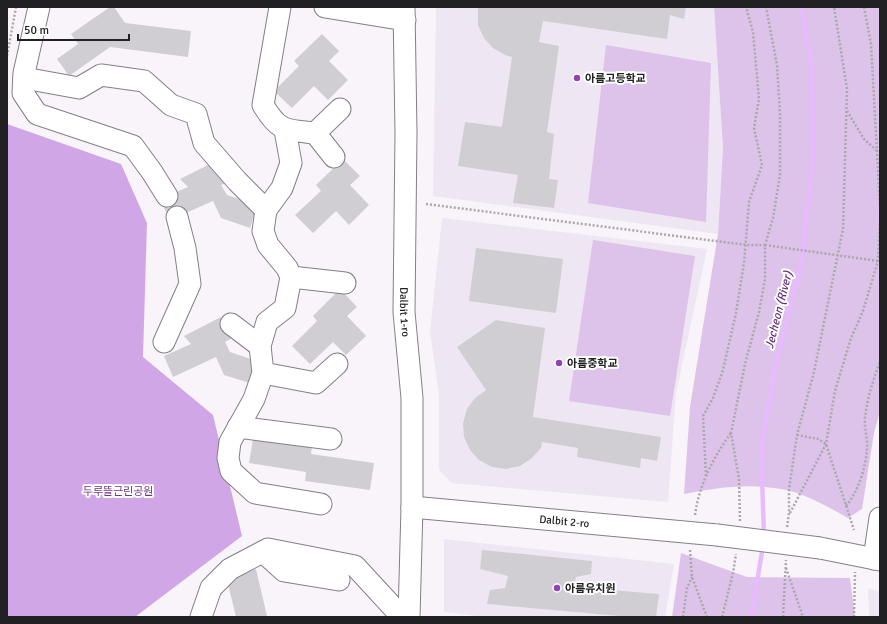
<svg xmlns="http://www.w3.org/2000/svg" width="887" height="624" font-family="Signika,'Noto Sans KR',sans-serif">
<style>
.built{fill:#eee6f2}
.green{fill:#ddc2ea}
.forest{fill:#d1a6e7}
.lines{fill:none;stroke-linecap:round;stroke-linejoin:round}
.stream{stroke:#e7bbfd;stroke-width:4.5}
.building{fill:#d1ced3}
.minor-casing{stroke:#838085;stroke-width:23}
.path{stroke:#aba8ad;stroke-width:2.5;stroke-dasharray:2 2;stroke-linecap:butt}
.minor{stroke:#fff;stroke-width:21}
.minor-bridge-casing{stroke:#838085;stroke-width:23;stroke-linecap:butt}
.path-bridge{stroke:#aba8ad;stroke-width:2.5;stroke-dasharray:2 2;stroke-linecap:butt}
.minor-bridge{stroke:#fff;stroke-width:21}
.poi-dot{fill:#9243b3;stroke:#fff;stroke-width:1.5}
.labels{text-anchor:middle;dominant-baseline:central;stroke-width:4;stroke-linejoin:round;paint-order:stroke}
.poi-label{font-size:11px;font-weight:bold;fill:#212022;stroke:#fff;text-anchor:start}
.street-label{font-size:11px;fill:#212022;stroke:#fff}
.park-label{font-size:11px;fill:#6d3884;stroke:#fff}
.water-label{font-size:12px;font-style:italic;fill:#66327d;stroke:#fff}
</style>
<rect width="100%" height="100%" fill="#f8f4fa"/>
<g class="built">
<path d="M436,7h278l9,141 -5,86 -285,-38z"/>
<path d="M442,218l265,31 -31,144 -8,109 -216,-19 -13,-13v-75l-9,-63z"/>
<path d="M444,539l230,25 -9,53h-180l-41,-5z"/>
<path d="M868,588l12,4v25h-11z"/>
</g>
<g class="green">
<path d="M714,7h166v404l-6,22 -12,76 -14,9c-20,-11 -45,-26 -67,-29 -33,-6 -65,-1 -97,5l6,-87 28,-173 5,-86z"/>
<path d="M606,45l105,18 -5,159 -118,-19z"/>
<path d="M593,240l102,16 -25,160 -101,-15z"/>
<path d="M681,553l66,24 103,1 5,39h-183z"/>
</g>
<path class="forest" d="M7,124l114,40 26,59 -4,134 70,58 29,121 -107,81h-128z"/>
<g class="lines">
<g class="stream">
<path d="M764,536l-3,-88 14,-81 25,-98 13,-110 -1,-90 -11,-62"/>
<path d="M751,617l12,-71"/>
</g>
</g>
<g class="building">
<path d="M110,7h4l11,16 66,8 -3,26 -78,-10 -41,29 -12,-17 21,-15 -7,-10z"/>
<path d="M478,7h208l-2,12 -14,-4 -3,24 -124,-18 -4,21 20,4 -12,86 7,2 -5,45 9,1 -4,28 -41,-5 5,-28 -60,-9 7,-44 37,5 10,-70 -7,-2 -12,-7 -9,-10 -6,-13z"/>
<path d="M322,34l17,17 -10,10 19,19 -20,20 -14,-14 -22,22 -18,-17 25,-25 -5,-5z"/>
<path d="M343,159l17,17 -10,9 19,20 -20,20 -13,-14 -23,22 -18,-18 26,-24 -5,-6z"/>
<path d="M218,160l11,22 -8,3 6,10 30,10 -7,23 -29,-10 -8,-17 -43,19 -10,-21 28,-12 -8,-8z"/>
<path d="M476,248l87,11 -7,54 -87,-12z"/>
<path d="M340,289l17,18 -10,9 19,20 -20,19 -13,-13 -23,22 -18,-18 25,-25 -4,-5z"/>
<path d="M221,317l11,21 -7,4 5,10 30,10 -7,22 -29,-9 -8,-18 -43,20 -9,-21 27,-12 -7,-8z"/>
<path d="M496,320l49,8 -12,89 128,20 -4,24 -16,-3 -1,10 -63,-11 1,-9 -36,-6 -1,6 -9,10 -12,8 -14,3 -14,-2 -13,-7 -9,-10 -6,-13 -1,-14 4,-14 8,-11 11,-8 -29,-43z"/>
<path d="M253,439l59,8 -1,7 63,9 -4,27 -65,-9 1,-9 -57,-9z"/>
<path d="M482,550l110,11 -1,13 -15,3 -2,10 85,7 -3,23h-25l-144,-13 3,-14 15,-2 3,-12 -28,-7z"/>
<path d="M256,569l11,47 4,1h-35l-10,-41z"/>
</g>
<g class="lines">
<defs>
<g id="minor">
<path d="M39,7l-15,66 -1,20 14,21 96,32 19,26 15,24"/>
<path d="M280,7l-17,98c16,27 23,25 52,28l25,-24"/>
<path d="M325,7l80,13"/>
<path id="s1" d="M404,7l2,126 -2,179 8,86v109l-3,110"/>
<path d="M24,78l55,10 22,-13 43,6 27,24 25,9 8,29 33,38 29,29"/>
<path d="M285,130l6,33 -9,25 -16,22 -3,21 5,14 19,23 4,9 -6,31 -18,14 -7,24 3,27 -9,26 -24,43 -2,16 3,13 24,22 66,11"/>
<path d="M315,133l19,24"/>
<path d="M291,277l54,6"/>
<path d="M231,324l29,22"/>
<path d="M164,342l26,-58 -5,-36 -8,-31"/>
<path d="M263,373l53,10 21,-19"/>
<path d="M238,427l93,12"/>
<path id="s2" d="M412,507l305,28"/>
<path d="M820,548l60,12"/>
<path d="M263,552l21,19 55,9"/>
<path d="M874,559l6,-41"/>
<path d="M201,617l10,-29 19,-19 38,-20 87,17 47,51"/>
</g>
</defs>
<use href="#minor" class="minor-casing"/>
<g class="path">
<path d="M864,7l7,37 9,162"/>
<path d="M7,56l9,-49"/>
<path d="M847,111l17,28 12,11"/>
<path d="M426,204l321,41h18"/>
<path d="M797,435l21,4 8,5 28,86"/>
<path d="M706,476l-3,-60 10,-18 10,-28 13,-57 8,-50 5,-61 13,-37 -8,-37 5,-29 -2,-23 -4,-44 -7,-25"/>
<path d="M846,506c12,-14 20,-39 21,-57 1,-10 -3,-20 -2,-31 2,-19 8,-38 15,-56"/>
<path d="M790,513l36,-69 9,-53 16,-53 12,-27 15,-50 2,-39"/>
<path d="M695,515c4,-30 18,-57 36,-82"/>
<path d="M740,521l-1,-42 -8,-46 14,-69 14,-52 6,-33v-34l8,-27 7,-43v-61l-3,-49 -11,-58"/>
<path d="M787,527l2,-14v-24l8,-54 17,-63 29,-143 4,-140 -13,-82"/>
<path d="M690,550l2,27 15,40"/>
<path d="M786,568l17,49"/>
<path d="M683,617l4,-29 5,-11"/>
<path d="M722,617l11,-44 3,-19"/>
<path d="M783,617l3,-57"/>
<path d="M854,617l1,-45"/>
</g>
<use href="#minor" class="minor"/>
<defs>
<path id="minor-bridge" d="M717,535l103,13"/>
</defs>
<use href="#minor-bridge" class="minor-bridge-casing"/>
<path class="path-bridge" d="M765,245l113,16"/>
<use href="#minor-bridge" class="minor-bridge"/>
</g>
<g class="poi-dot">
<circle cx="577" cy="78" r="4"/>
<circle cx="559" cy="363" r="4"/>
<circle cx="557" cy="588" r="4"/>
</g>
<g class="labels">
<g class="poi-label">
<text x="585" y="78">아름고등학교</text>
<text x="567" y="363">아름중학교</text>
<text x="565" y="588">아름유치원</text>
</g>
<g class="street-label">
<text stroke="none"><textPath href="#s1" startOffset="305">Dalbit 1-ro</textPath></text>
<text stroke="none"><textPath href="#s2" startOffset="153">Dalbit 2-ro</textPath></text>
</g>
<g class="park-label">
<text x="118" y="491">두루뜰근린공원</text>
</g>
<g class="water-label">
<text transform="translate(779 310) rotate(-76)">Jecheon (River)</text>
</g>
</g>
<rect width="887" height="624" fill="none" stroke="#212022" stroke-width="16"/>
<path d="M18 34v6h111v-6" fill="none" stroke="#212022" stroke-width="2"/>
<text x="24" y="34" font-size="12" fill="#212022" stroke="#ffffff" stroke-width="3" paint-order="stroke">50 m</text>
</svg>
